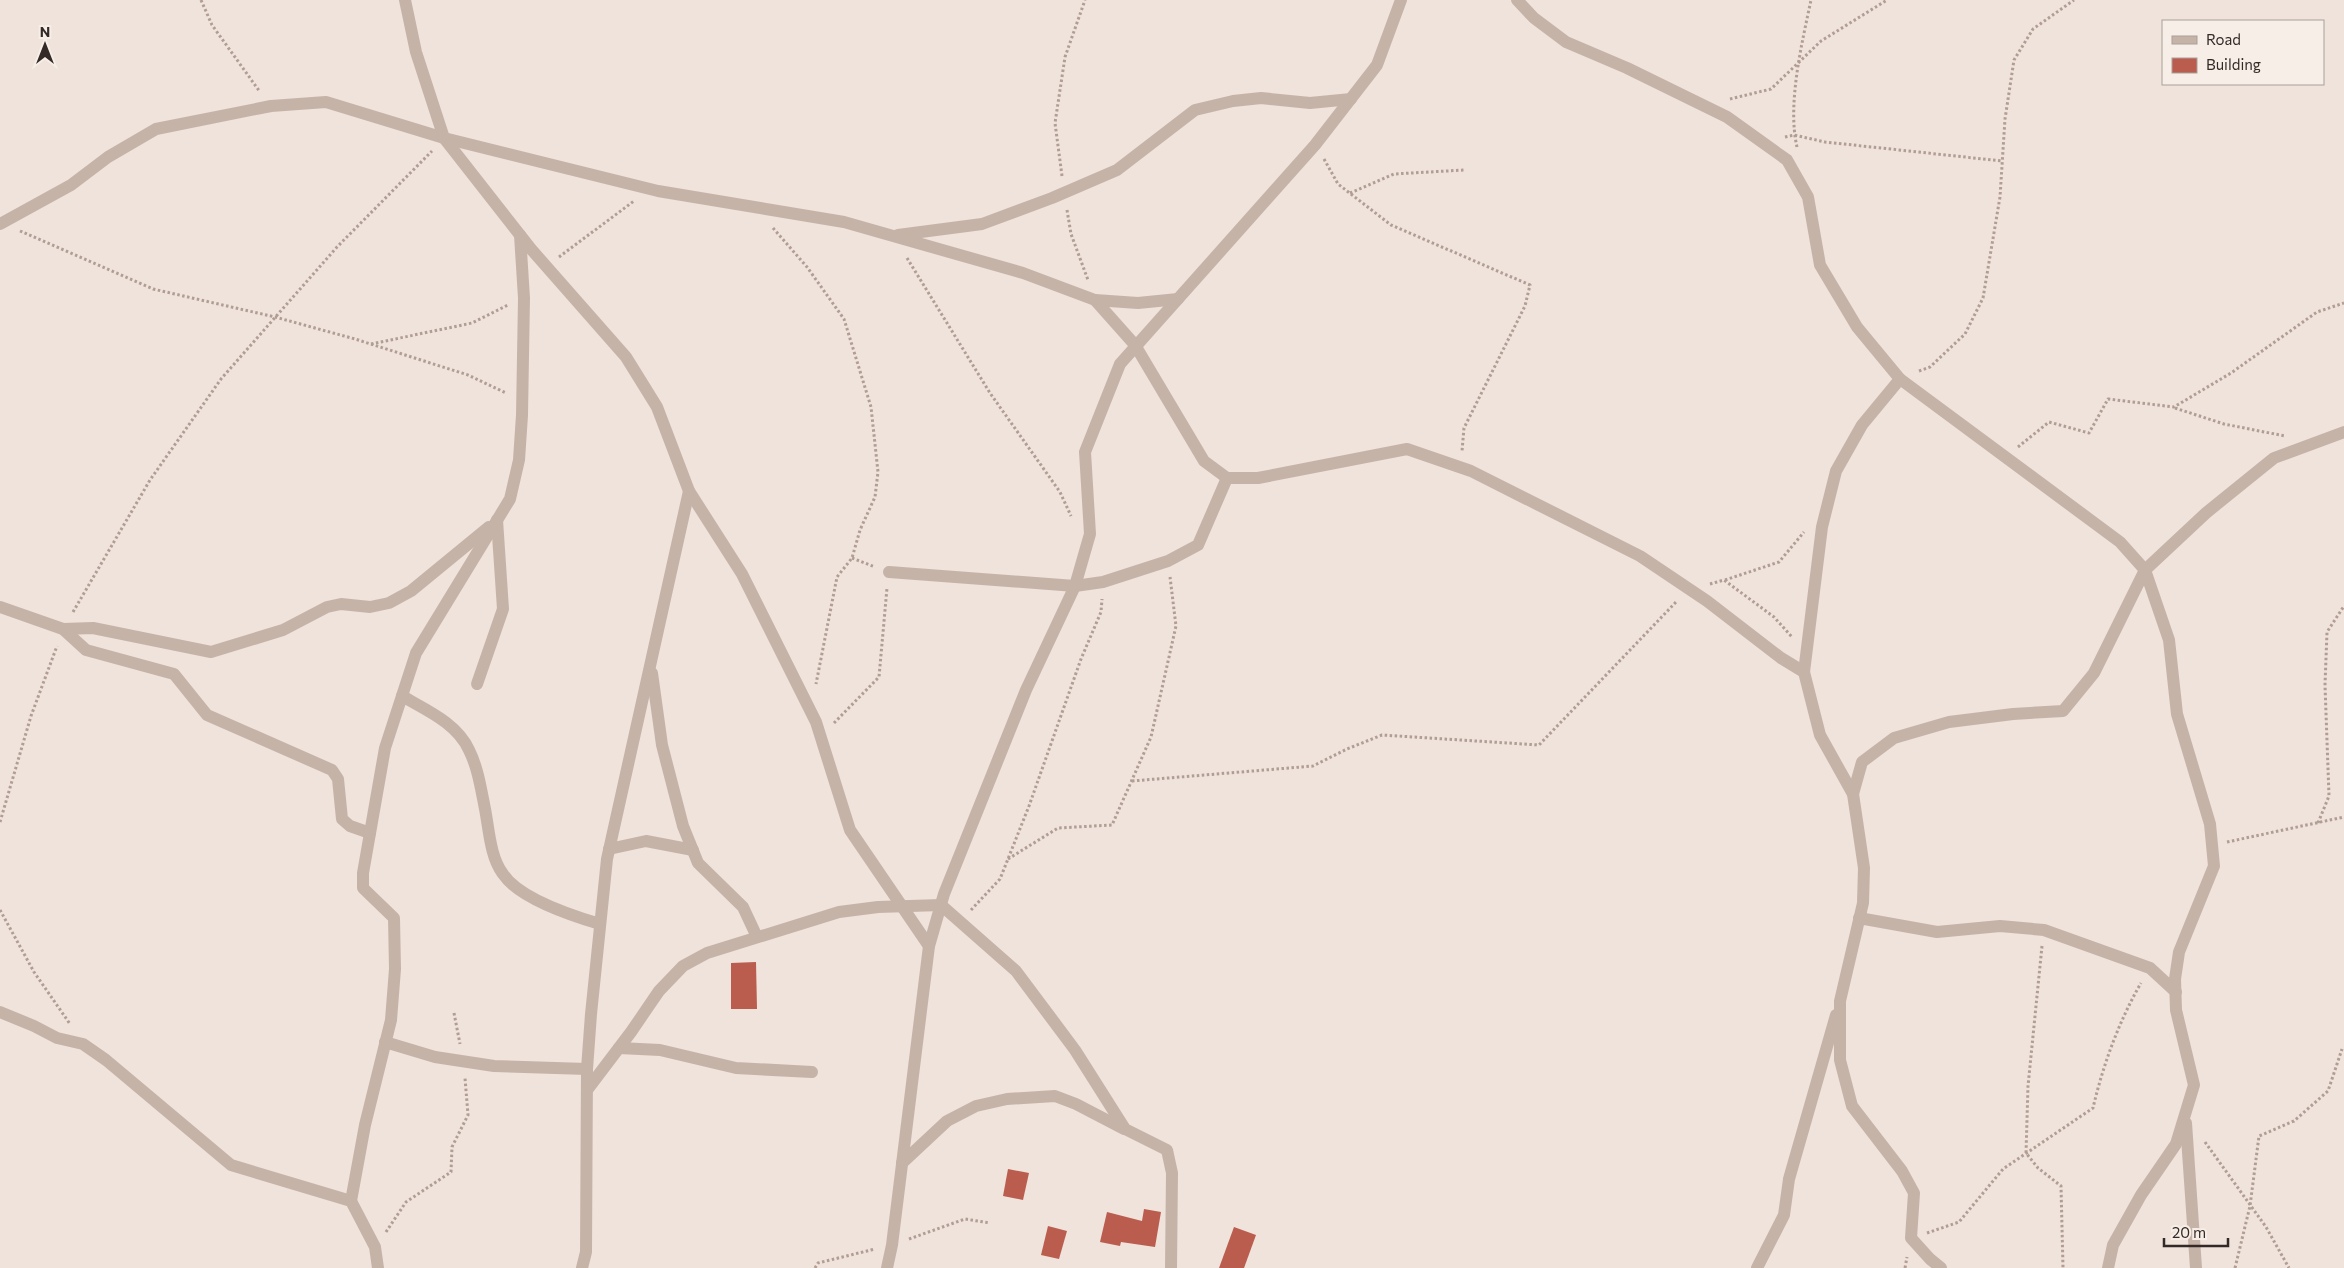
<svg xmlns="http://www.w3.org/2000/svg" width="2344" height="1268" font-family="Commissioner,sans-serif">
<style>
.building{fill:#ba5d4e}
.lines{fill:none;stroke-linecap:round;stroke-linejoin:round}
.path{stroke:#b19d93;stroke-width:3;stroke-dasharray:2.5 2.5;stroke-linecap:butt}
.minor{stroke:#c6b3a8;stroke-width:12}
</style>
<rect width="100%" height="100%" fill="#efe3db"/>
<g class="building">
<path d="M756,962l1,47h-26v-46z"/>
<path d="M1008,1169l21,4 -6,27 -20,-4z"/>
<path d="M1144,1209l17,3 -6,35 -34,-5 -1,4 -20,-4 7,-30 35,9z"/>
<path d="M1048,1226l19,5 -8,28 -18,-4z"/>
<path d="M1234,1227l22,8 -12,33h-25z"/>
</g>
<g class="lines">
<g class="path">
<path d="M201,0l11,25 48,67"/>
<path d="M1730,99l41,-10 50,-48 66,-41"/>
<path d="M1785,137l9,-2 31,7 177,19"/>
<path d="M1797,147c-10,-43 5,-104 14,-147"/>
<path d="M1324,159l14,25 53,41 139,60 -5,21 -61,122 -2,23"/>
<path d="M1062,176l-7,-53 10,-66 20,-57"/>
<path d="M1350,193l44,-19 70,-4"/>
<path d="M1067,210l4,24 17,46"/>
<path d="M773,228l34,39 37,52 27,88 7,65 -3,25 -15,33 -8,28 -15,19 -21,107"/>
<path d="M20,231l133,58 122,28 80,22 113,36 38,18"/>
<path d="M559,257l75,-56"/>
<path d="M907,258l83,135 70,99 11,24"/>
<path d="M371,344l101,-21 36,-18"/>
<path d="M1919,371l11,-4 35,-33 18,-36 17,-101 5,-78 9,-59 19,-31 41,-29"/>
<path d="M2175,408l49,16 61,12"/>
<path d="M2018,447l31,-25 40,11 19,-34 66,8 57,-34 86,-61 27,-9"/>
<path d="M852,558l23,9"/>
<path d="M1725,580l54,-18 25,-30"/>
<path d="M1710,584l14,-4 50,37 18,20"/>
<path d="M73,612l77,-132 71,-101 116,-132 95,-96"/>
<path d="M834,723l45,-46 8,-89"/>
<path d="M1132,781l181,-15 34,-17 35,-14 157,10 138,-144"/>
<path d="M0,822l31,-106 26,-70"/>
<path d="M2318,823l11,-27 -4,-111 2,-53 17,-26"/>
<path d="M2227,842l117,-25"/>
<path d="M1008,859l50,-31 54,-3 39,-88 25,-111 -6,-49"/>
<path d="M0,910l34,62 36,52"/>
<path d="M971,910l29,-31 29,-73 52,-147 20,-47 1,-13"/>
<path d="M2042,946l-14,140 -2,67 12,15 23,18 2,82"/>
<path d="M454,1013l6,31"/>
<path d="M2205,1142l61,85 23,41"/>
<path d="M386,1232l20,-30 45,-30 1,-25 16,-32 -3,-37"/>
<path d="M1927,1233l32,-11 44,-53 90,-61c10,-43 26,-87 48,-125"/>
<path d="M909,1239l56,-20 25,4"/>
<path d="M815,1268l3,-5 57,-14"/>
<path d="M1905,1268l2,-11"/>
<path d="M2235,1268l15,-62 9,-70 35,-15 34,-30 14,-42"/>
</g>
<g class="minor">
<path d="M405,0l11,52 28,86 87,111 95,108 31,50 32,84 53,83 74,148 34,108 79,116"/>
<path d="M1517,0l17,18 32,24 61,26 100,49 60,43 21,37 12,68 37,62 43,52"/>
<path d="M0,224l71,-39 37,-28 48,-28 115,-23 55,-4 118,36 214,53 186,31 179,51 72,27 40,45 69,116 23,17h31l149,-29 64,22 169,85 67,45 74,57 23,14 16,63 33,59 11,74 -1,35 -23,98v59l12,46 50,65 12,22 -3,45 19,21 11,9"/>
<path d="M898,235l84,-11 70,-26 65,-28 78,-60 38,-9 28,-3 49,5 41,-4"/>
<path d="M1095,300l43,3 40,-4"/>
<path d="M889,572l186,14 28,-4 65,-21 30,-16 29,-67"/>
<path d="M0,607l63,22 23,21 88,24 33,41 125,55 6,9 4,40 8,7 20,7"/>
<path d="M63,629l30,-1 118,24 72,-22 44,-23 14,-3 29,3 19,-4 22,-12 78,-64"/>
<path d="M1804,672l18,-145 14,-56 26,-46 38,-46 220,163 25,28 61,-57 68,-55 70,-26"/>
<path d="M652,673l10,72 21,81 15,37 45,44 14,30"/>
<path d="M477,684l26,-75 -6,-89"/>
<path d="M402,696c24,14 55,27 67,54 9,18 12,39 16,59 4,20 5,48 18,65 16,24 70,42 97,50"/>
<path d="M1853,794l9,-32 32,-24 55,-16 64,-8 50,-3 31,-38 51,-103 24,70 8,74 33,110 4,42 -35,86 -4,27 1,31 18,75 -18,59 -35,51 -28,50 -5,23"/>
<path d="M609,849l37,-8 47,9"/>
<path d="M1859,918l78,14 63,-6 44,4 106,38 26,24"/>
<path d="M0,1012l34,14 23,12 26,6 23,16 125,105 120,36 24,46 3,21"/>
<path d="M385,1042l50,15 59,9 93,3"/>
<path d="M619,1048l41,2 76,18 76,4"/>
<path d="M587,1090l44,-58 28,-41 24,-25 24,-13 132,-41 39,-5 63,-2 75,66 59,79 50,79 42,21 5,23 -1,95"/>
<path d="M2186,1123l10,145"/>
<path d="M902,1163l45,-42 29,-15 31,-7 48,-3 21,8 48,25"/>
<path d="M351,1201l14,-76 26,-105 4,-51 -1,-51 -31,-30v-15l22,-125 31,-95 94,-154 9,-39 3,-45 2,-117 -4,-63"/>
<path d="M582,1268l4,-16 1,-183 4,-55 16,-155 82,-368"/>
<path d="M887,1268l5,-23 37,-299 15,-52 82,-204 49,-104 15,-52 -5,-82 35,-88 195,-219 62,-80 24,-65"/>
<path d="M1757,1268l27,-53 5,-36 47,-164"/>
</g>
</g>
<rect x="2162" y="20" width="162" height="65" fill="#f7eee7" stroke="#a9a09b"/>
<rect x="2172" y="36" width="25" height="8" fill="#c6b3a8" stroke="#a9a09b"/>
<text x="2206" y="45" font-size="15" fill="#332a28">Road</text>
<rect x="2172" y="58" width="25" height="15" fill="#ba5d4e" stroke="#a9a09b"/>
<text x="2206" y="70" font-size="15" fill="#332a28">Building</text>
<g transform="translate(45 45)" stroke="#f7eee7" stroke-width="4" paint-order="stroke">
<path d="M0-4L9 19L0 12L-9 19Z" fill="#332a28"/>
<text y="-8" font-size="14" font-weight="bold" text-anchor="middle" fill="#332a28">N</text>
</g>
<path d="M2164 1238v8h64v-8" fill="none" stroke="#332a28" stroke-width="2.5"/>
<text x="2172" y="1238" font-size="15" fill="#332a28" stroke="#f7eee7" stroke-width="4" paint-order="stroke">20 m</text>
</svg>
